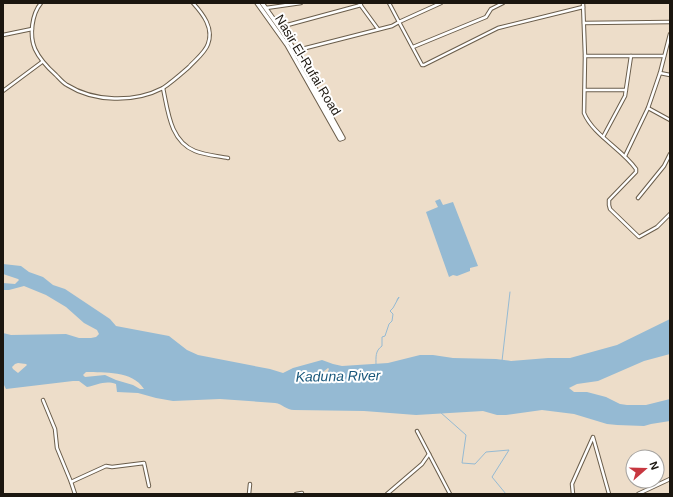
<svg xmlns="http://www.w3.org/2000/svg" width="673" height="497" font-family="Helvetica,sans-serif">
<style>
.water{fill:#95bad3;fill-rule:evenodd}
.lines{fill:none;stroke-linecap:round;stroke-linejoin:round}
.stream{stroke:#95bad3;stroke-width:1}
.street-casing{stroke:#6a5d4b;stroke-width:4.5}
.secondary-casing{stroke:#6a5d4b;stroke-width:5.5}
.street{stroke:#fff;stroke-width:2.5}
.secondary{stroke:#fff;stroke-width:3.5}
.labels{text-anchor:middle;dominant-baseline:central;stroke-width:4;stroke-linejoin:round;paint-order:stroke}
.street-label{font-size:13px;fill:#1b160f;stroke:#fff}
.water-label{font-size:14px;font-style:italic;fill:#1a587b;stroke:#fff}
</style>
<rect width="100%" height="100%" fill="#edddc9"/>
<g class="water">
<path d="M440,199l3,6 10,-3 25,64 -8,2v3l-13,5 -4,-1 -4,2 -23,-65 12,-5 -3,-6z"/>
<path d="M3,264l18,2 8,6 14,5 10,8 12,4 45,30 6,7 53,10 18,14 11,5 72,14 13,4 10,-5 29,-8 11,4 9,2 46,-3 32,-8h13l20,3 43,1 15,2 37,-3h22l47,-13 53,-26v35l-26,7 -46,20 -21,3 -8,4 5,4h13l19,5 14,7 7,1h19l24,-6v22l-19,3 -7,2 -27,-1 -10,-1 -33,-10 -32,-4 -36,5h-9l-14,-4 -67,4 -52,-4 -70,-1c-8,0 -11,-6 -19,-7l-55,-4 -47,2 -17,-3 -18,-5 -21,-1 -1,-8c-11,-4 -19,1 -29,3l-8,-6h-6l-67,8 -3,-6v-50l8,2 55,-1 13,4h12l5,-1 3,-3 -2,-4 -13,-7 -18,-16 -20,-12 -22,-9 -15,4h-6v-7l12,1 4,-4 -1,-1 -15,-5zM18,363l8,1 1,1 -9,8 -5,-4 -1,-2 3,-3zM328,368l1,1 -2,4 2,1c-5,6 -9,3 -14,-1l1,-1h7zM86,372c18,1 46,-2 58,17h-4l-7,-4 -17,-5 -11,-5 -20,2 -2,-2z"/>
</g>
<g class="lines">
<g class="stream">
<path d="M502,361l8,-69"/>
<path d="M376,365c0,-8 -1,-14 6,-19v-9l3,-1 4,-12 3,-3 1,-7 -3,-3 3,-3 6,-11 -2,3"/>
<path d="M440,412l26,23 -4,28 13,1 11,-12 23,-2 -17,27 14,17"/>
</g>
<defs>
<g id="street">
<path d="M41,3c-9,11 -12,32 -6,46 5,11 12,18 21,26 3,3 7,8 11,10 27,17 67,18 96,3 9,-6 18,-14 26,-21 6,-7 16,-14 19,-23 6,-16 -5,-30 -15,-41"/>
<path d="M359,3l19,26"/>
<path d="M389,3l10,19 42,-19"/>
<path d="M583,3l2,53 -1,57c9,22 38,36 52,56v3l-27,28v5l1,4 29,28 18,-10 13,-13"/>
<path d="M266,8l35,-5"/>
<path d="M584,23l86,-1"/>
<path d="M280,27l81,-22"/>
<path d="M3,35l29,-6"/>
<path d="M413,47l73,-30 5,-8 12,-6"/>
<path d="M294,51l98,-25 7,-4 23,43h2l74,-37 85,-21"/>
<path d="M585,56h79"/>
<path d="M660,73l10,2"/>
<path d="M163,88c5,23 7,53 32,63 10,4 23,5 33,7"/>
<path d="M585,90h41"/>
<path d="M3,91l39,-29"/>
<path d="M648,108l22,12"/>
<path d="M603,137l22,-41 6,-40"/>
<path d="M625,156l23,-48 12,-35 10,-39"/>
<path d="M638,198l26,-32 6,-12"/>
<path d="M43,400l12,29 2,19 14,34 4,12"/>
<path d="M417,431l33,63"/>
<path d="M71,482l35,-16 6,1 32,-4 5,23"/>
<path d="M249,494l1,-10"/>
<path d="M296,494l6,-1"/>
<path d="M387,494l35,-30 7,-10"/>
<path d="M573,494l-1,-10 21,-47 16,57"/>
<path d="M638,494l32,-15"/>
</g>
<path id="secondary" d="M257,3l30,42 53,94 3,-1 -54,-97 -27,-38"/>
</defs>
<use href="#street" class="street-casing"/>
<use href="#secondary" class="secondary-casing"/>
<use href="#street" class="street"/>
<use href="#secondary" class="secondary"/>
</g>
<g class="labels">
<g class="street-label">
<text transform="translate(308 65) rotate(59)">Nasir El-Rufai Road</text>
</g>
<g class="water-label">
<text transform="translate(338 376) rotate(-1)">Kaduna River</text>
</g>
</g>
<rect width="673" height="497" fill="none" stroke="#1b160f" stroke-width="8"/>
<g transform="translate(645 469) rotate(70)"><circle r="19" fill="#ffffff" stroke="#a4a29f"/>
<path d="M0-3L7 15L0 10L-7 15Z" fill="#c73740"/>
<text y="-6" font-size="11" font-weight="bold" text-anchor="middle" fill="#1b160f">N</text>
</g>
</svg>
